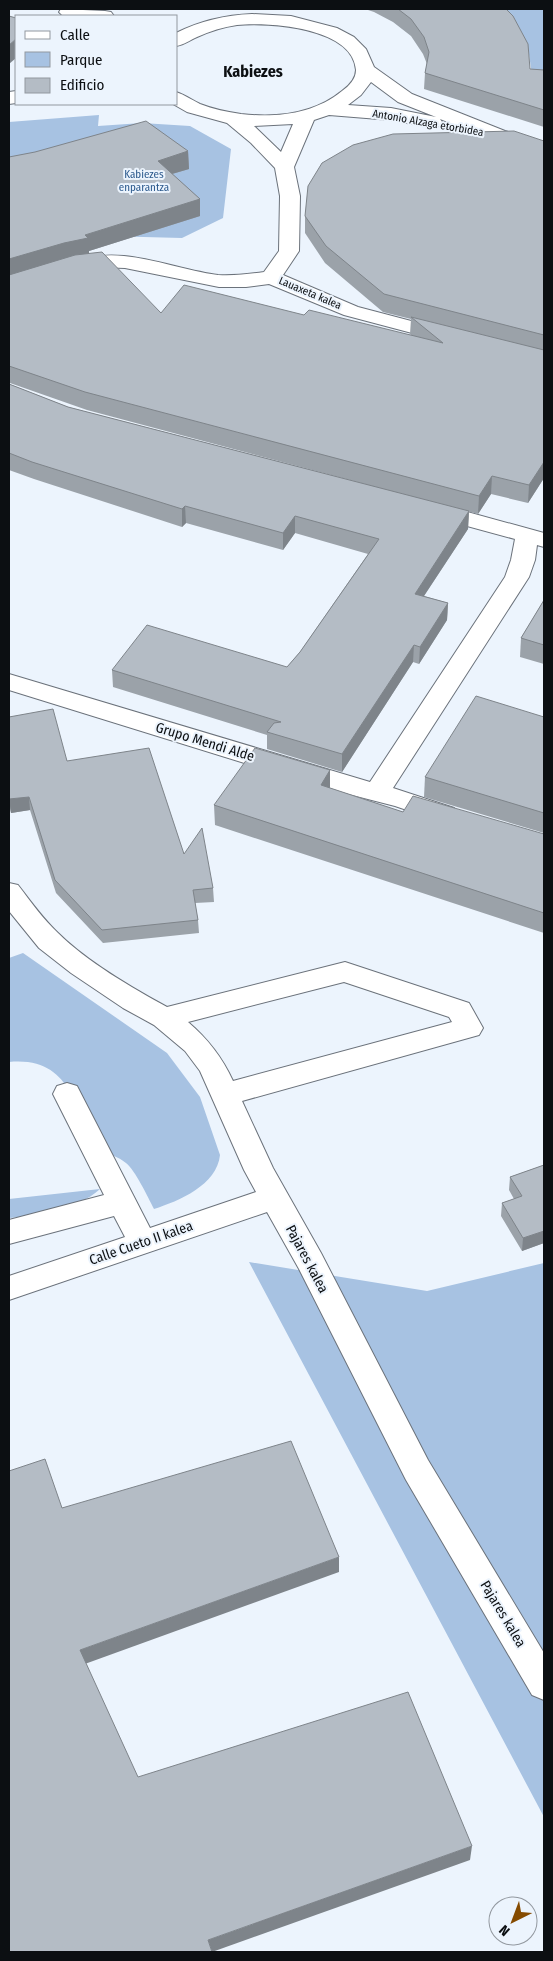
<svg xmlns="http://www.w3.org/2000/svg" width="553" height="1961" font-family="'Fira Sans Condensed',sans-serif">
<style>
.green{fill:#a7c2e2}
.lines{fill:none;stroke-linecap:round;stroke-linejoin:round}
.minor-casing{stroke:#6b727b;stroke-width:2}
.minor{fill:#fff;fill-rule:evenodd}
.wall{fill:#9ba2a9}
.shaded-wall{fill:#7e848a}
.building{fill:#b4bcc5;stroke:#7e848a}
.labels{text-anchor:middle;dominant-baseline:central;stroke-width:4;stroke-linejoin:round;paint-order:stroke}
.far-street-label{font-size:11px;fill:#0c0f12;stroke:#ecf4fd}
.far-park-label{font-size:11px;fill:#2a588c;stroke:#ecf4fd}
.street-label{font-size:14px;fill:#0c0f12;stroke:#ecf4fd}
.far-district-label{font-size:16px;font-weight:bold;fill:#0c0f12;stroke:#ecf4fd}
</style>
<rect width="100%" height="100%" fill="#ecf4fd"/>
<g class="green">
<path d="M497,9h47v73l-11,-1 -5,-33z"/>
<path d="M99,115l-1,11 44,-3 48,3 41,23 -8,69 -41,20 -77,-2 -96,-70v-44z"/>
<path d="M23,953l144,100 33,44 20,58c-3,30 -41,46 -66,54 -6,-12 -19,-39 -28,-46 -7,-6 -17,-8 -23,-15 -31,-37 -30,-92 -94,-86v-104z"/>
<path d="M100,1189c-23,21 -62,26 -91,29v-19z"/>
<path d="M249,1262l178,29 117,-28v554z"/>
</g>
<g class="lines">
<defs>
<g id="minor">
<path d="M61,9l44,2 6,1 3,4h-51l-4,-4z"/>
<path d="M252,14l39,2 46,12 17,9 12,12 8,18 38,27 93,37 39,13v12l-53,-17 -51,-20 2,3 -2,4 -7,2 -42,-8 -62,-5 -15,5 -20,47 6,29 -1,55 -16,24 75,32 95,25 4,4 -4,4 -7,2 -102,-27 -75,-31 -23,3h-27l-94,-19 -27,-1 -22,4 -67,21v-13c37,-11 75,-27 115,-23 32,3 63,15 94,19 16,1 31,-1 46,-3l15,-21 1,-55 -5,-28 -24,-25 -24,-20 -40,-11 -14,-8h3v-12c9,3 16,8 24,12 13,5 27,8 41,10 35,4 73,0 101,-23 7,-5 14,-12 14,-21 -3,-43 -88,-48 -119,-45 -14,2 -27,6 -40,12 -7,3 -13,8 -21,9v-13c24,-12 49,-18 76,-19zM371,82l27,20 38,15 -45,-9 -43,-3 13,-10zM293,124l-12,28 -27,-26z"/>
<path d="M16,91v12l-7,1v-12z"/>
<path d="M431,502l113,31v14l-7,-2 -2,15 -6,17 -136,211 61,20 4,6 -4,6 -9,3 -50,-17 -70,-18 -316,-98v-16l361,108 135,-205 6,-17 4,-21 -92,-25 -3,-5 3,-5z"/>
<path d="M9,883l9,2c13,17 25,34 40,48 28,28 74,55 109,74l178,-45 124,41 14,25 -4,7 -237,66 31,67 48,85 107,207 116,193v47l-12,-5 -126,-215 -107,-211 -32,-57 -258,88v-24l116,-39 -11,-21 -105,28v-24l95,-25 -51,-101 4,-8 10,-3 10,3 73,142 106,-36 -12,-22 -44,-99 -15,-20 -31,-26 -31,-17 -52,-35 -32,-25 -30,-37zM344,982l105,35 3,5 -219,59c-11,-24 -25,-42 -45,-59z"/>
</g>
</defs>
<use href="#minor" class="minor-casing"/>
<use href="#minor" class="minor"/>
</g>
<g class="wall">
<path d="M365,9h141l24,60 14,1v57l-120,-38 1,-16 2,-9 -4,-10 -12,-18 -18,-14 -19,-10z"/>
<path d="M544,141v337l-16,25 -37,-9 -13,20 -391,-104 -77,-27 -1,1 59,23 401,104 -1,18 -44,67 24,7 -1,17 -28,44 -6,-2 -71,110 -75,-23v-14l-154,-48 -1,-17 175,-3 13,-15 68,-98 -73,-21 -12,17 -97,-27 -4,4 -148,-48 -25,-9v-313l179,-6 1,18 -17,5 28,25v17l-111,35v2l72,60 143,2 107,20 -1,-1 1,-15 -28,-7 -58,-49 -20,-30v-17z"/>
<path d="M544,600v64l-24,-7 1,-19z"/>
<path d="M9,717l58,44 117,93 29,34 1,14 -19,1 3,17 1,13 -96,10 -47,-50 -26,-83 -19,3 -2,-9z"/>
<path d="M544,717v116l-120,-36 1,-20z"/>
<path d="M330,770v18l73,24 141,22v99l-329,-108 -1,-20z"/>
<path d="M544,1165v78l-22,8 -21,-35 1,-13 12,-4 -5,-9 1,-13z"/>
</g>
<g class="shaded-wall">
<path d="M16,39v19l-7,6v-19z"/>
<path d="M188,151l1,18 -31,9v-17z"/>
<path d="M200,199v17l-111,35v4l-80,22v-18z"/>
<path d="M544,462v16l-16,25 1,-18z"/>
<path d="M492,476l-1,18 -13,20 1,-18z"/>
<path d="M185,506l1,17 -4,4v-18z"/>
<path d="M469,511l-1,18 -54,82 1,-17z"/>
<path d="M295,516v17l-12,17v-17z"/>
<path d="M448,603l-1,17 -28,44 1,-17z"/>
<path d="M414,645l-1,17 -71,110v-18z"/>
<path d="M330,770v20l-9,-5z"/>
<path d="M29,797l1,13 -19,3 -2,-14z"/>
<path d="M544,1231v12l-22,8 1,-13z"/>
<path d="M339,1557v15l-257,93 -2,-15z"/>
<path d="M472,1846l-2,14 -258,92 -4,-12z"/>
</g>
<g class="building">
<path d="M398,9h108l7,7 15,28 2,25 14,1v40l-119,-37 4,-21 -5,-15 -13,-18z"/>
<path d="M9,16l7,2v21l-7,6z"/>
<path d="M146,121l42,30 -30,10 42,38 -115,36 3,3 -24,5 -55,16v-102l26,-5z"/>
<path d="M514,131l30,10v194l-160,-41 -58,-48 -21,-30 3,-30 14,-23 31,-18 40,-11z"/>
<path d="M102,252l59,61 23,-28 120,30 5,-5 134,33 -32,-26 133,33v112l-15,23 -37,-9 -13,20 -394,-104 -76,-26v-91l66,-20z"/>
<path d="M9,384l59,23 401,104 -54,83 33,9 -28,44 -6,-2 -72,109 -75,-22 7,-9 7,-1 -169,-52 35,-45 140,42 13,-15 79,-113 -84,-23 -12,17 -98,-27 -3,3 -150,-47 -23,-9z"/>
<path d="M544,600v45l-23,-7z"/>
<path d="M476,696l68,21v96l-119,-36z"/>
<path d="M53,709l14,52 82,-13 35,106 18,-26 11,60 -20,2 5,30 -96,10 -47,-50 -26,-83 -20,2v-82z"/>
<path d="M255,748l75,22 -9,15 82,27 10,-16 131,38v79l-330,-108z"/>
<path d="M544,1165v66l-21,7 -21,-35 20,-7 -12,-19z"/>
<path d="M291,1441l48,116 -259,93 58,127 270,-85 64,154 -264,94 4,12h-203v-481l36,-12 17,49z"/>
</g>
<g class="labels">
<g class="far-street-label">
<text transform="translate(428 123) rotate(10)">Antonio Alzaga etorbidea</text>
<text transform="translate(310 293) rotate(23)">Lauaxeta kalea</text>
</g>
<g class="far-park-label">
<text x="144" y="174">Kabiezes<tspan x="144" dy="13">enparantza</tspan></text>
</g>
<g class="street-label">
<text transform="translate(205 742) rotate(17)">Grupo Mendi Alde</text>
<text transform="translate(141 1243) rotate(-19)">Calle Cueto II kalea</text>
<text transform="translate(307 1259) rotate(62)">Pajares kalea</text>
<text transform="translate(503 1614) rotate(59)">Pajares kalea</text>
</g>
<g class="far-district-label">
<text x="253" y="71">Kabiezes</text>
</g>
</g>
<rect width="553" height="1961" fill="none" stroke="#0c0f12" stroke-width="20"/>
<rect x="15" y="15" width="162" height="90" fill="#ecf4fd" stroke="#92989f"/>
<rect x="25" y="31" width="25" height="8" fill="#ffffff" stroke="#92989f"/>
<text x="60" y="40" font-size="15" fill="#0c0f12">Calle</text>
<rect x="25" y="52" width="25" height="15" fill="#a7c2e2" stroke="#92989f"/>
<text x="60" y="65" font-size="15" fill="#0c0f12">Parque</text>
<rect x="25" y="78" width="25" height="15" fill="#b4bcc5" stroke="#92989f"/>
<text x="60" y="90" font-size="15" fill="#0c0f12">Edificio</text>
<g transform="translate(513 1921) rotate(222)"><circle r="24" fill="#ecf4fd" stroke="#92989f"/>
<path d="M0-4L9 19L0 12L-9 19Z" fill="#854b00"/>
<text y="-8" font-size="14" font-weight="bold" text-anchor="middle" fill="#0c0f12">N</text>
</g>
</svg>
